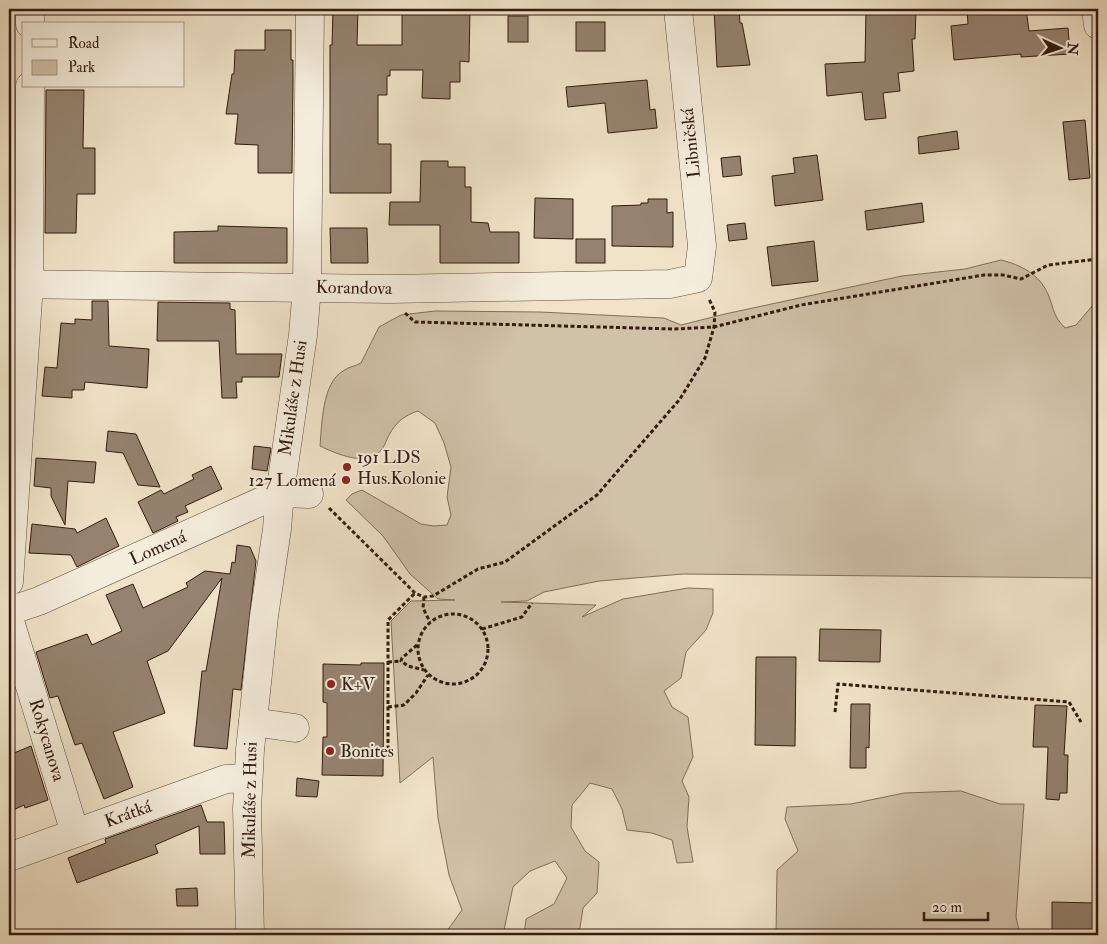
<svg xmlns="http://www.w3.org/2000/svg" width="1107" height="944" font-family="'IM FELL Double Pica',serif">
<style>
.green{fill:#d0c1a9;stroke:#826e5c}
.building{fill:#958370;stroke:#331b0f}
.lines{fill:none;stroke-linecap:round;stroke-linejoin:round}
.minor-casing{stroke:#624d3e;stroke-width:29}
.path{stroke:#331b0f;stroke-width:3;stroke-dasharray:4 2.5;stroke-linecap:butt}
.minor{stroke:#f5eddc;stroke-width:28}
.poi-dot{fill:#8f2418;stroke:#f5eddc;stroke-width:2}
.labels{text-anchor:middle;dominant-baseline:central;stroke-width:4;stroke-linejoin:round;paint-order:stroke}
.street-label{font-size:18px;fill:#331b0f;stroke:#f5eddc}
.poi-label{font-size:18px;fill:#331b0f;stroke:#f5eddc;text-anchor:start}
</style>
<rect width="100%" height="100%" fill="#f0e3c9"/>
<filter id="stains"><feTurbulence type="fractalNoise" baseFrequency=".004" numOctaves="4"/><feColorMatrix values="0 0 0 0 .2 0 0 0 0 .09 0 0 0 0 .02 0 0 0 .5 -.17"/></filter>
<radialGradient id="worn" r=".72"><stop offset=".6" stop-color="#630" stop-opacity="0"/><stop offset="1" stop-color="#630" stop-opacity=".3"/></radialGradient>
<g class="green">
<path d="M1001,260c20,5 38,14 47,34 6,15 5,22 17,34l11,-3 22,-26v279l-415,-4 -84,7 -55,11 -17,9 -26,1 95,3 -14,12 41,-18 65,-11 25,1v24l-7,17 -20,22 -5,26 -17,13 8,16 16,10 5,40 -11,24 7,16 -2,30 6,35 -16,1 -5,-23 -20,-7 -25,-3 -5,-21 -10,-20 -22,-6 -18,22 -1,22 14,24 14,11 -2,31 -14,15 -3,20 -10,7h-46l2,-16 28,-15 13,-26 -12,-17 -25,10 -17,16 -10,48h-59l18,-25 -13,-35 -11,-57 -5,-61 -33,26 -9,-162 20,-20 44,-1 -17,-1 -28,-25 -27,-38 -37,-36 6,-6 10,-4 59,34 13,2 13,-1 4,-10 -4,-18 4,-30 -7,-24 -9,-20 -17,-12c-13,4 -22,11 -29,24 -2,4 -4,10 -7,14 -14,19 -45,5 -62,-3 2,-22 2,-63 23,-75 5,-4 13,-5 18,-8l18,-36 22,-12 34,-4 105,1 124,6 17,7 44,-11 177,-38 63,-7z"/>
<path d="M961,791l39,13h24l-8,113 4,18h-244l1,-65 21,-19 -13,-32 2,-12 64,-3 53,-11z"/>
</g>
<g class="building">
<path d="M333,9h25l-1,36h45v-36h68l-1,53 -9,-1v21h-10v17l-28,-1 1,-28h-33v6h-3v19h-9v49h13v49h-61v-148h2z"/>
<path d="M714,9h25l1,14h2l8,42 -33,2z"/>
<path d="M866,9h50l-1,30h-3l2,32 -16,2 2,18 -17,2 3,25 -21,2 -3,-28 -35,4 -2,-32 40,-2z"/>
<path d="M980,9h46l3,22 39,-3 2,26 -49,3v-3l-67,6 -3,-34 17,-2 -1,-14z"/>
<rect x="508" y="16" width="20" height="26"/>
<rect x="576" y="22" width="29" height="29"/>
<path d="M265,30h26v30h2v22l-1,91h-34v-28l-23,-1 3,-30h-12l6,-40h2l1,-24h30z"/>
<path d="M647,80l3,30 5,-1 2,19 -49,5 -3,-30 -37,4 -2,-20z"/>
<rect x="9" y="90" width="5" height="18"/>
<path d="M46,90h38l-1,58h12v46h-18l-1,39h-31z"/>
<path d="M1085,120l5,58 -21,2 -6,-58z"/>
<path d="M957,131l2,18 -40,5 -1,-17z"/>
<path d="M817,155l6,45 -48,6 -3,-30 23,-3 -2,-15z"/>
<path d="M740,156l2,19 -19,2 -2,-19z"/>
<path d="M421,161h27v6h17v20h6v35l17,1 2,9h29v31h-79v-38h-51l1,-23h30z"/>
<rect x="9" y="178" width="5" height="55"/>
<path d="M535,198l38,1v40l-39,-1z"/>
<path d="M648,199h19v14l6,-1v35l-61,-1v-40l29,-1v-2h7z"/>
<path d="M922,203l2,19 -57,8 -2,-19z"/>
<path d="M745,223l2,16 -18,2 -2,-16z"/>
<path d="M218,226l69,2v35h-113v-31l44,-1z"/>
<path d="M330,228h37l1,35h-37z"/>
<rect x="576" y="239" width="29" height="24"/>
<path d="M814,241l4,40 -46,5 -5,-39z"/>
<path d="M92,301h16l1,45 40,3 -2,39 -62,-6 -1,8h-12v8l-30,-2 3,-29 12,1 4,-45 14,1v-5l17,1z"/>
<path d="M158,302l72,1v6l5,1 1,44h46l-3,23h-37v5h-6l1,16h-15l-3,-57h-62z"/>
<path d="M108,431l28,3 24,53 -22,-2 -15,-32 -17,-2z"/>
<path d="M254,446l17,2 -4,23 -15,-2z"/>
<path d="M36,458l60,4 -2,21 -26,-2 -3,44 -14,-29v-8l-17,-2z"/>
<path d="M211,466l11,23 -37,17 3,6 -12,5 2,4 -25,12 -15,-31 23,-12 3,4 30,-15 -2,-4z"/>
<path d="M106,518l13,28 -42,21 -6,-12 -42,-2 3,-29 43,5 2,4z"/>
<path d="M237,545l13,2 6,14 -15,129 -8,-1 -6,60 -33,-3 8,-75h4l16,-93 -54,73 -21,10 18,52 -52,19 20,55 -29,12 -22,-56 -7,2 -17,-49 -8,2 -14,-46 51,-18 5,11 30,-14 -16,-36 27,-11 10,24 45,-21 -2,-4 19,-12 25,3 2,-12 3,1z"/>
<path d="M820,629l61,1 -1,32 -61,-1z"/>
<path d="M756,657h40l-1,89 -40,-1z"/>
<path d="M361,663h23l-1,113 -61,-1 1,-38h4v-34l-4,-1v-38l38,1z"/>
<path d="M851,704h19l-1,44 -3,-1v21h-16z"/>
<path d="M1035,705l32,1 -3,49h4l-1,38h-7l-1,7 -13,-1 2,-52h-15z"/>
<path d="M31,746l17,54 -23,8 -1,-3 -15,7v-27l5,-2 -5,-16v-12z"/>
<path d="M297,778l22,3 -2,16 -21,-1z"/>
<path d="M201,805l6,17h17l1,32h-25l-1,-28 -44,19 3,8 -81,30 -9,-25 38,-15 -1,-4z"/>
<path d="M197,888l1,18h-21l-1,-17z"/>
<path d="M1052,902l43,1v6h3v23l-46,-1z"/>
</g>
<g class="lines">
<defs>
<g id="minor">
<path d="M1096,9l2,16"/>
<path d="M30,24v-15"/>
<path d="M9,284l381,5 280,-5 28,-6 4,-32 -24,-237"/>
<path d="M9,582l20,-298 1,-198"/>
<path d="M9,611l30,-10 241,-108 29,1"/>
<path d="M9,618l66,215"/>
<path d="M253,722l42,6"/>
<path d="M9,857l217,-78 22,-1"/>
<path d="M250,935l-3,-126 3,-59 14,-134 13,-87 3,-36 23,-158 4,-48 3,-278"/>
</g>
</defs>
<use href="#minor" class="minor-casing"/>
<g class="path">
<path d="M405,313l10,9 259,7 40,-2 87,-22 183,-30h19l18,4 27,-14 50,-6"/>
<path d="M329,508l86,85 9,4 9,-1 45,-27 27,-7 92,-67 83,-96 25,-41 9,-31 1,-15 -6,-13"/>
<path d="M424,597l-1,11 7,14"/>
<circle cx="453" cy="649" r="35"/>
<path d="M482,629l40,-12 10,-14"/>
<path d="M417,645l-15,13 -1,3 7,5 16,4"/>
<path d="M388,662l13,-1"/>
<path d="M388,707l16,-2 12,-12 12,-18"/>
<path d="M835,712l3,-28 231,18 12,20"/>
<path d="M388,756v-136l27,-27"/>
</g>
<use href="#minor" class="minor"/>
</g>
<g class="poi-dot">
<circle cx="347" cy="467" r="5"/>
<circle cx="346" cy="480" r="5"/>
<circle cx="331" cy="684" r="5"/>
<circle cx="330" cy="751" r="5"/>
</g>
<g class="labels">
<g class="street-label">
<text transform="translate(691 143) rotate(-96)">Libničská</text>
<text transform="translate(354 288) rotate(1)">Korandova</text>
<text transform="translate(293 398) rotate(-82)">Mikuláše z Husi</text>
<text transform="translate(158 548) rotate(-24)">Lomená</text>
<text transform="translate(47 740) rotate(73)">Rokycanova</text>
<text transform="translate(250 800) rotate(-89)">Mikuláše z Husi</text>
<text transform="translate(128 814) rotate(-20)">Krátká</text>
</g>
<g class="poi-label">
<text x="357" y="457">191 LDS<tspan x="357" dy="21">Hus.Kolonie</tspan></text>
<text x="336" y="480" text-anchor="end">127 Lomená</text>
<text x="341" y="684">K+V</text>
<text x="340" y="751">Bonites</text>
</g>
</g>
<rect width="1107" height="944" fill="none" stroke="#f0e3c9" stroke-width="30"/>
<rect x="10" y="10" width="1087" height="924" fill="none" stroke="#331b0f" stroke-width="2.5"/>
<rect x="15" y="15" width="1077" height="914" fill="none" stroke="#331b0f"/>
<rect x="22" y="22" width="162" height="65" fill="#f5eddc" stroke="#a7998a"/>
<rect x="32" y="39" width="25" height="8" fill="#f5eddc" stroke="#a7998a"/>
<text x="68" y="48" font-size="15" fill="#331b0f">Road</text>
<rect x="32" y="60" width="25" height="15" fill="#d0c1a9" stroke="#a7998a"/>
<text x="68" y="72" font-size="15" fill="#331b0f">Park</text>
<g transform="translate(1060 48) rotate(93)" stroke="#f5eddc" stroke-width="4" paint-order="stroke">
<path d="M0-4L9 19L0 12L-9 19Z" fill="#331b0f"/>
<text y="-8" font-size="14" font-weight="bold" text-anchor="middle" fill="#331b0f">N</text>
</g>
<path d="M924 912v8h64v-8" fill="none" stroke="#331b0f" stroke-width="2.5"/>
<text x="932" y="912" font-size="15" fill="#331b0f" stroke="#f5eddc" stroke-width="4" paint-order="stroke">20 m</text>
<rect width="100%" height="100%" filter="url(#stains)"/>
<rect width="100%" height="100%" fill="url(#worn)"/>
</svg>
